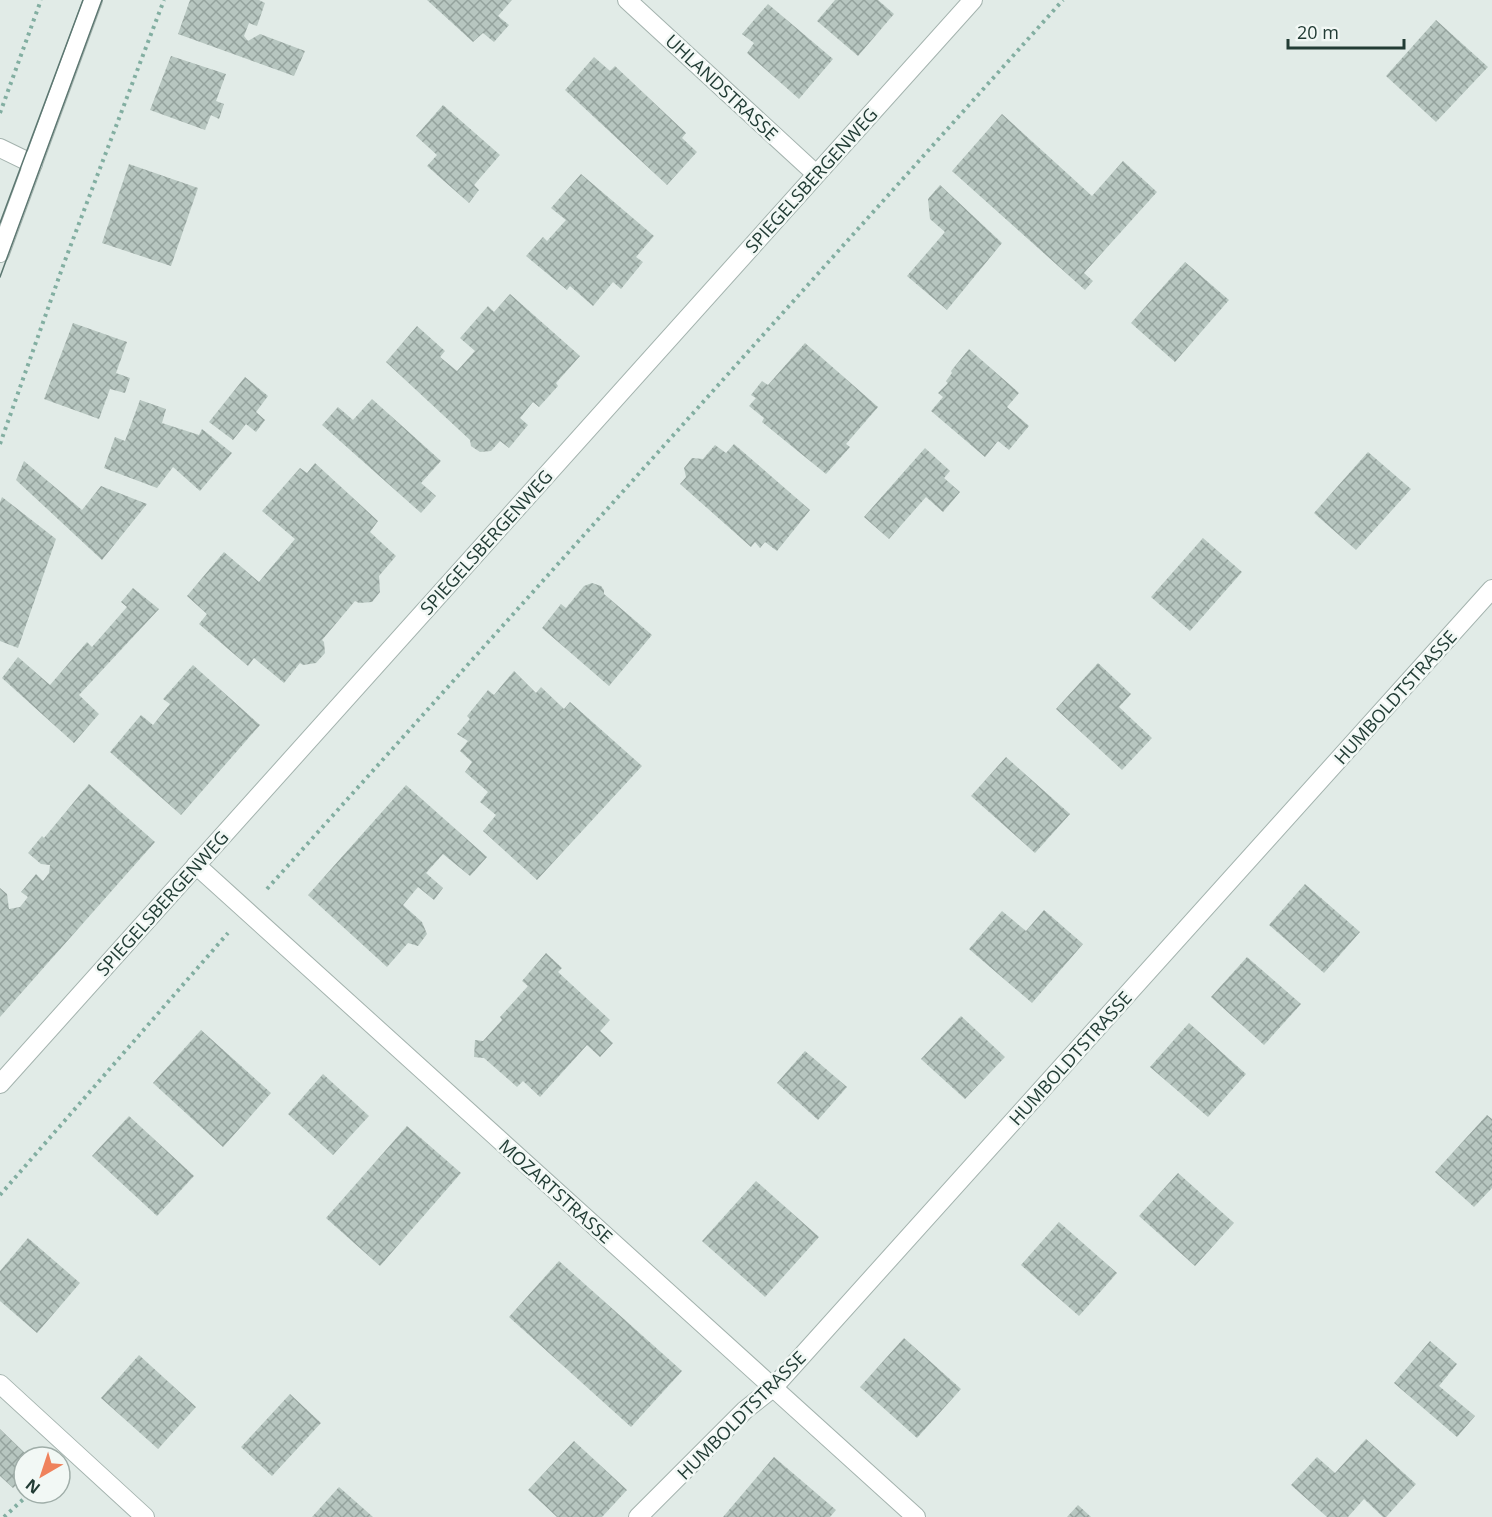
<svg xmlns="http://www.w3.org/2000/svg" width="1492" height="1517" font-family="'Open Sans',sans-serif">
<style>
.building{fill:url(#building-cross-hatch)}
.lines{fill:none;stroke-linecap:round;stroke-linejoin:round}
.minor-casing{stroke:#a4b3ae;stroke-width:20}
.path{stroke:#82aea1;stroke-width:4;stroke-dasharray:3 4.5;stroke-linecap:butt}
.minor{stroke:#fff;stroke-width:18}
.tram{stroke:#5c7771;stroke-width:1.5}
.labels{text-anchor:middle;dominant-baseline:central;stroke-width:5;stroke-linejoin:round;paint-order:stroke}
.street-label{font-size:18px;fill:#223c35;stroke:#f2f8f5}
</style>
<defs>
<pattern id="building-cross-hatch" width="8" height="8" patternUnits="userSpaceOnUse" patternTransform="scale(1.5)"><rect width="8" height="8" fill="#b7c6c0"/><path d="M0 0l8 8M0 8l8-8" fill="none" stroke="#94a29d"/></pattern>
</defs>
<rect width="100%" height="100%" fill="#e1ebe7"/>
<g class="building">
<path d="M190,0h69l6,3 -8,23 -8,-3 -5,13 4,5 12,-7 45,17 -11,25 -116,-42z"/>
<path d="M427,0h85l-14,16 11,9 -15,17 -11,-9 -10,9z"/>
<path d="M835,0h43l16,14 -36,42 -41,-35z"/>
<path d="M768,4l65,55 -34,40 -52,-46 7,-10 -12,-9z"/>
<path d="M1436,20l52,47 -52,55 -50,-46z"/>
<path d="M171,56l55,18 -10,27 8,3 -5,15 -8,-4 -6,15 -55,-20z"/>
<path d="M594,57l16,14 5,-5 71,67 -4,5 15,14 -30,33 -102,-95z"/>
<path d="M443,105l57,50 -26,30 5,5 -10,13 -42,-37 10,-11 -21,-19z"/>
<path d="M1002,114l90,82 31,-35 34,31 -73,81 9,8 -8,9 -133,-119z"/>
<path d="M129,164l69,24 -27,78 -69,-23z"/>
<path d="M581,174l73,62 -18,21 7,5 -22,27 -8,-7 -20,24 -23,-20 -3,4 -41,-34 17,-19 4,4 19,-21 -15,-12z"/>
<path d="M940,185l62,58 -55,67 -40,-34 38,-44 -15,-13 -2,-20z"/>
<path d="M1185,262l44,38 -54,62 -44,-39z"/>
<path d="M510,294l70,62 -24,27 2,3 -19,21 -6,-5 -13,16 8,7 -19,23 -9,-7 -9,10 -11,1 -9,-6 -1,-6 -84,-78 31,-36 28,25 -5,6 17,14 18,-20 -15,-13 28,-32 6,6z"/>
<path d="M73,323l54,19 -11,31 14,5 -5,15 -15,-4 -11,30 -55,-20z"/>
<path d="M805,343l73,64 -32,37 4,3 -24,27 -64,-52 2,-4 -15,-12 7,-8 -5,-3 11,-14 6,4z"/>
<path d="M969,349l50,44 -12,14 22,19 -20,24 -11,-9 -13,16 -54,-46 12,-14 -5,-4 10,-10 -2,-2 6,-8 -1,-2z"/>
<path d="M245,377l23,19 -12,16 9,8 -9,12 -10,-8 -13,16 -24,-18z"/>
<path d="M372,399l69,62 -20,22 15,13 -15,17 -99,-88 16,-18 15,13z"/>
<path d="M140,400l26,9 -4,14 37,12 3,-6 30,24 -32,38 -27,-24 -16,21 -53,-20 11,-31 10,4z"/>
<path d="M734,444l76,66 -33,41 -12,-9 -5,6 -5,-6 -4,5 -71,-63 6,-7 -2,-9 8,-10 11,1 12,-14 11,8z"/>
<path d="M925,448l25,23 -6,7 16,14 -17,20 -17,-15 -37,42 -25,-22z"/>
<path d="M1368,452l43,37 -55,61 -42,-37z"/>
<path d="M24,461l58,49 19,-24 46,18 -45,56 -86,-80z"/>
<path d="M315,463l63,58 -8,11 26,24 -17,20 1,16 -8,10 -13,1 -4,-2 -33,39 2,2 1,11 -9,10 -13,2 -3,-2 -16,20 -30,-25 -6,8 -49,-42 8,-10 -20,-18 37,-44 35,30 36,-43 -33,-28 38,-43 7,5z"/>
<path d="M2,497l54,42 -38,109 -18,-7v-139z"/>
<path d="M1203,538l39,34 -52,59 -39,-34z"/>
<path d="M592,583l9,3 3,4v4l48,41 -43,51 -67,-58 19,-24 5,4 18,-22z"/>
<path d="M133,588l26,21 -80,86 20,19 -25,29 -72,-65 16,-21 32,28 37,-43 5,5 35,-40 -6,-5z"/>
<path d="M1098,663l33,31 -12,13 33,31 -30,32 -66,-61z"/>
<path d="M193,665l67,60 -79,90 -71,-63 31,-37 12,10 17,-21 -7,-5z"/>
<path d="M514,671l22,22 5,-6 23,22 6,-7 72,64 -105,114 -54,-49 13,-16 -16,-13 8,-10 -23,-20 7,-10 -12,-11 8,-10 -11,-7 13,-15 -3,-3 21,-26 6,5z"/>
<path d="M1006,757l64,57 -35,39 -64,-57z"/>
<path d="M89,784l66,58 -155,175v-129l7,6 2,15 11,-2 8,-10 -7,-5 15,-18 7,7 6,-8 1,-8 -9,-1 -13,-11 14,-17 2,2z"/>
<path d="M406,785l81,72 -17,19 -27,-22 -17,19 17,15 -9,12 -16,-13 -15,18 19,17 5,12 -9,12 -10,-3 -21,24 -79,-72z"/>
<path d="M1305,884l55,48 -36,41 -55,-48z"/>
<path d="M1044,910l39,34 -51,59 -63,-54 33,-38 24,20z"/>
<path d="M546,953l16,15 -4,4 52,48 -10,11 13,12 -13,14 -13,-12 -47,52 -17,-16 -6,6 -33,-29 -10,-1 1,-17 8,1 19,-21 -2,-3 28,-31 -6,-5z"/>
<path d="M1247,957l54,47 -37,41 -53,-48z"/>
<path d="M961,1016l44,41 -40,42 -44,-40z"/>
<path d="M1189,1023l57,51 -38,43 -58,-50z"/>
<path d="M201,1030l70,63 -48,54 -70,-64z"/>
<path d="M805,1051l42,36 -29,33 -41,-37z"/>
<path d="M323,1074l46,42 -36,39 -45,-41z"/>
<path d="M1487,1115l5,4v69l-18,19 -39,-35z"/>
<path d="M129,1116l65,60 -37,40 -65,-60z"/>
<path d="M407,1126l54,47 -81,93 -54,-48z"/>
<path d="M1178,1173l56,50 -39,43 -56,-50z"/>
<path d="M756,1181l63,56 -54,60 -63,-56z"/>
<path d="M1059,1222l58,51 -38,43 -58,-51z"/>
<path d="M28,1238l52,45 -43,50 -37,-32v-30z"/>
<path d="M559,1261l123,110 -51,56 -122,-110z"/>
<path d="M904,1338l57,51 -44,49 -57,-51z"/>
<path d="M1430,1341l27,23 -18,22 36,30 -18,21 -63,-54z"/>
<path d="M139,1355l57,52 -38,42 -57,-51z"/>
<path d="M290,1394l31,29 -49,53 -31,-29z"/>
<path d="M0,1429l29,28h-5v20l-11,11 -13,-12z"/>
<path d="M1366,1439l50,45 -30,33h-3l-19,-18 -16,18h-21l-36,-32 26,-28 18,16z"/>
<path d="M574,1441l53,49 -25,27h-45l-29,-27z"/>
<path d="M774,1457l62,53 -6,7h-107z"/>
<path d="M339,1487l34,30h-61z"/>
<path d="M1078,1505l13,12h-24z"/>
</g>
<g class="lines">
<defs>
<g id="minor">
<path d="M627,0l189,174"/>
<path d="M0,148l33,16"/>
<path d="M0,253l93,-253"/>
<path d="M196,865l720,652"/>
<path d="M0,1084l973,-1084"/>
<path d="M0,1384l145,133"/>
<path d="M638,1517l107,-107 28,-22 719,-799"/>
</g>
</defs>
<use href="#minor" class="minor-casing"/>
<g class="path">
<path d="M0,113l41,-113"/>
<path d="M0,444l64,-181 100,-263"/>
<path d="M267,889l796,-889"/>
<path d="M0,1195l228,-262"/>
<path d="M4,1517l26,-24"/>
</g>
<use href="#minor" class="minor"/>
<g class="tram">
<path d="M0,223l83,-223"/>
<path d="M0,277l102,-277"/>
</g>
</g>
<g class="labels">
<g class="street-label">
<text transform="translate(722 87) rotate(43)">UHLANDSTRASSE</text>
<text transform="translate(811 180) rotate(-48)">SPIEGELSBERGENWEG</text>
<text transform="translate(486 542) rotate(-48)">SPIEGELSBERGENWEG</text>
<text transform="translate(1395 697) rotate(-48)">HUMBOLDTSTRASSE</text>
<text transform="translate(162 903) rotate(-48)">SPIEGELSBERGENWEG</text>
<text transform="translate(1070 1058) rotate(-48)">HUMBOLDTSTRASSE</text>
<text transform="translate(556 1191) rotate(42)">MOZARTSTRASSE</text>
<text transform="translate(741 1415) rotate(-45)">HUMBOLDTSTRASSE</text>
</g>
</g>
<g transform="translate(42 1475) rotate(219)"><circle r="28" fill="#f2f8f5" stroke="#9fada8" stroke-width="1.5"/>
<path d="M0-4.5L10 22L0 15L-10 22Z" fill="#ef825c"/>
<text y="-9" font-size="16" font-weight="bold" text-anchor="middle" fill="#223c35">N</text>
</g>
<path d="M1288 39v9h116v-9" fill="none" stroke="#223c35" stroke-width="3"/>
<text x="1297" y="39" font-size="18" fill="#223c35" stroke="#f2f8f5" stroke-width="4.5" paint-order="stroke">20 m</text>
</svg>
